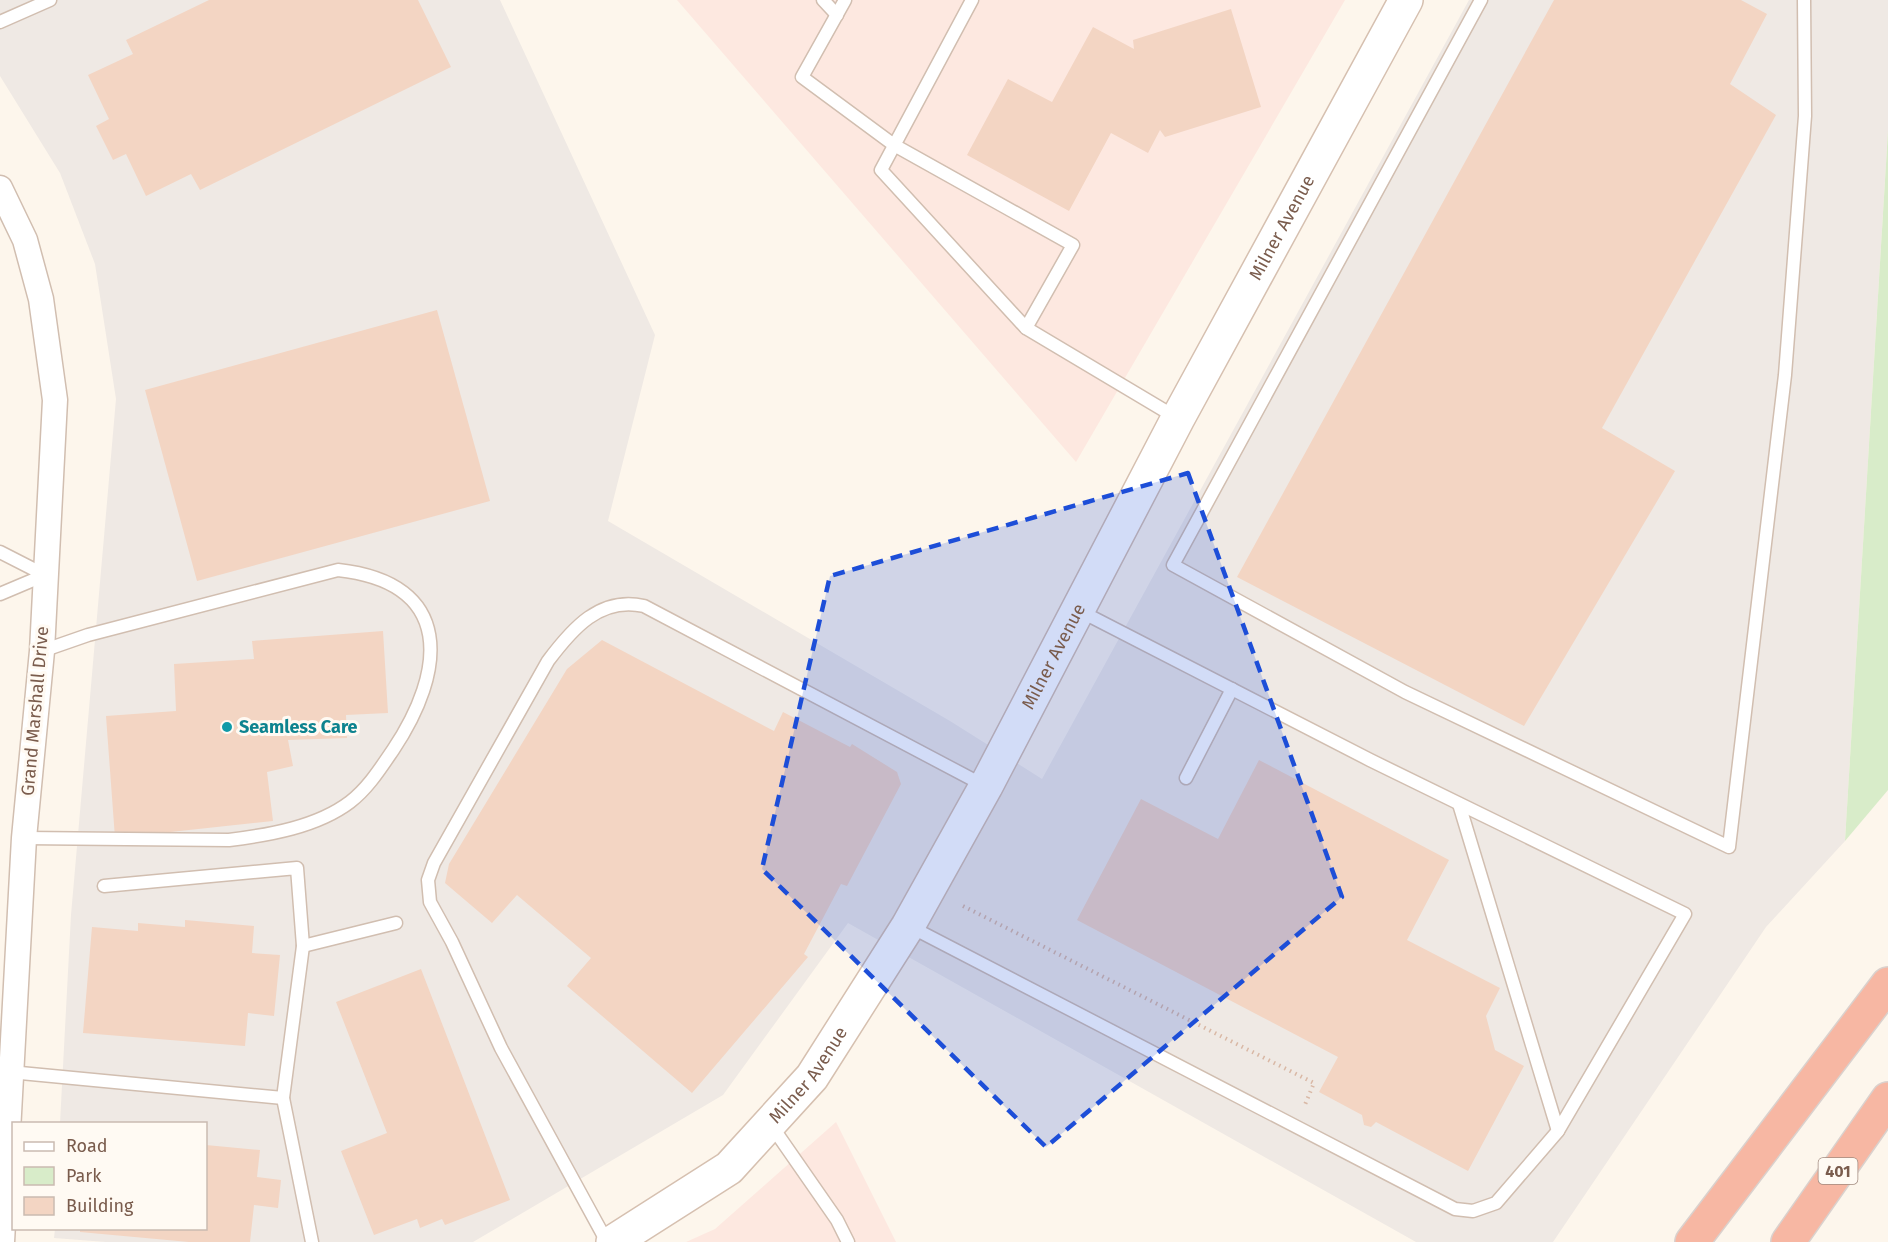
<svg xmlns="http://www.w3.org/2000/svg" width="1888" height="1242" font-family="'Fira Sans',sans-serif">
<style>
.commercial{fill:#fde8e0}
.industrial{fill:#efe9e4}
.green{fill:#d8ecc9}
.building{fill:#f3d5c3}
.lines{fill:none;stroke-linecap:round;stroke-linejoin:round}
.lane-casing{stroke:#d1beb0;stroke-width:15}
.street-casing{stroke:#d1beb0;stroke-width:27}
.secondary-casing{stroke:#d6c0b0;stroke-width:36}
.highway-casing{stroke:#dad1cd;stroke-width:36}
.path{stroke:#d9b8a5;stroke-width:4;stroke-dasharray:1.5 4.5;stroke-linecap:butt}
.lane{stroke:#fff;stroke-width:12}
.street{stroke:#fff;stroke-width:24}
.secondary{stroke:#fff;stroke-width:33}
.highway{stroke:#f7b7a3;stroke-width:33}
.marked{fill:#1d4ed8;fill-opacity:0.2;stroke:#1d4ed8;stroke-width:4.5;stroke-dasharray:12 8;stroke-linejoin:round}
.culture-dot{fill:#0f9aa8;stroke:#fffaf3;stroke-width:2}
.labels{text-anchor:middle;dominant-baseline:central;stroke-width:6;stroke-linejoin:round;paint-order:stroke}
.shield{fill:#fffaf3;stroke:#a28b7f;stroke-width:1.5}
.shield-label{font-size:16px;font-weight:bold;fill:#7a5c4d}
.street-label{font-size:18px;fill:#7a5c4d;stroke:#fffaf3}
.culture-label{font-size:18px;font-weight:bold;fill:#0d838f;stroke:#fffaf3;text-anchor:start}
</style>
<rect width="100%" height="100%" fill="#fdf6ec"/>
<g class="commercial">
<path d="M677,0h668l-269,462z"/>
<path d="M836,1122l60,120h-210l29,-13z"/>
</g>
<path class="industrial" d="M0,0h500l155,335 -47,186 342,200 92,58 427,-779h419v131l-43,710 -79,86 -213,315h-137l-568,-319 -125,172 -250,147h-367l-52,-4 1,-9 151,-1v-104l-146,-1 11,-208 45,-516 -21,-135 -35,-91 -60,-97z"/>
<path class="green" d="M1888,131v659l-43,51z"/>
<g class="building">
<path d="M209,0h209l33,67 -251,123 -9,-16 -45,22 -20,-42 -13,6 -17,-34 13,-7 -21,-44 45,-21 -7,-14z"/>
<path d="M1554,0h187l26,14 -37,70 46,31 -174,313 73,43 -151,255 -287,-149z"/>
<path d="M1231,9l30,98 -96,30 -5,-7 -12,23 -37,-20 -42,78 -102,-56 41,-76 44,23 41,-75 41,22 -1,-9z"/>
<path d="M437,310l53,191 -293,80 -52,-191z"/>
<path d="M383,631l5,82 -42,2 1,23 -59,2 5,26 -26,6 6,49 -158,17 -9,-122 70,-5 -2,-47 80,-5 -2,-18z"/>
<path d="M602,640l172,91 9,-19 67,35 2,-3 45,28 4,12 -54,102 -6,-2 -28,53 -9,17 4,3 -116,136 -125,-107 24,-28 -74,-63 -25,28 -47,-40 4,-19 118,-195z"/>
<path d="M1259,760l190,100 -42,80 93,48 -14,28 9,34 29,16 -56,105 -92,-49 -5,5 -7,-2 -2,-10 -43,-23 19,-35 -261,-137 64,-121 77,40z"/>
<path d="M185,920l69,6 -2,27 28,2 -6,61 -26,-3 -3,33 -162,-13 9,-106 46,4v-8l47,4z"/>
<path d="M421,969l89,231 -65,25 -3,-6 -22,9 -3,-9 -43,16 -33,-84 46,-18 -51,-131z"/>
<path d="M206,1145l54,5 -3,27 24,3 -3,28 -24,-3 -4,37h-61l-109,-10v-4h126z"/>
</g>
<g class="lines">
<defs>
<g id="lane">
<path d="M823,0l14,15"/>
<path d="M845,0l-43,77 92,68 179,100 -47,83 -145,-158 91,-170"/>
<path d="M1481,0l-308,565 232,127 324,155 56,-472 20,-259 -1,-116"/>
<path d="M0,22l50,-22"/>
<path d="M1026,328l151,90"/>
<path d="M0,552l45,23 -45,19"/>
<path d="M1186,778l46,-89"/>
<path d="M1459,804l99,327"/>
<path d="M24,838l205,2c40,-5 88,-13 121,-38 18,-14 30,-33 43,-52 53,-79 62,-167 -55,-180l-250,65 -46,16"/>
<path d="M104,886l193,-18 6,78 -20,152 29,144"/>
<path d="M909,926l546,283 18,2 23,-8 62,-72 127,-217 -315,-154 -290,-149"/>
<path d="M303,946l93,-23"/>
<path d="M10,1072l273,26"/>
<path d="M771,1125l66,95 11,22"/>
<path d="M607,1242l-106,-194 -49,-106 -22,-40 -2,-22 6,-17 114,-202c24,-32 52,-65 96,-55l341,180"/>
</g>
<path id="street" d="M0,188l25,52 16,59 14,101 -13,251 -18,187 -22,404"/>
<g id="secondary">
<path id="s1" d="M613,1242l116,-74 83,-91 96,-151 78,-140 192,-368 228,-418"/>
</g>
<g id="highway">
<path d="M1692,1242l196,-258"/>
<path d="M1788,1242l100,-143"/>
</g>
</defs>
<use href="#lane" class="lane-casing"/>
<use href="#street" class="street-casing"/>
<use href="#secondary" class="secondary-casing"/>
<use href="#highway" class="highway-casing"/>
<path class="path" d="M963,906l351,177 -10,24"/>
<use href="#lane" class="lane"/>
<use href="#street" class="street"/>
<use href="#secondary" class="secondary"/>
<use href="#highway" class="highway"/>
</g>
<path class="marked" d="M1188,473l154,424 -296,250 -284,-278 68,-293z"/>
<circle class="culture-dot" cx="227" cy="727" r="6"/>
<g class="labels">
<rect class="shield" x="1818.5" y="1158" width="39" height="26" rx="4.5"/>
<g class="shield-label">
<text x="1838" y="1171">401</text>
</g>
<g class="street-label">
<text stroke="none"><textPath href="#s1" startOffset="1232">Milner Avenue</textPath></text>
<text stroke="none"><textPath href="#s1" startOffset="746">Milner Avenue</textPath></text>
<text transform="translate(35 711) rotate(-85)">Grand Marshall Drive</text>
<text stroke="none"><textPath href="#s1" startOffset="260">Milner Avenue</textPath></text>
</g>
<g class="culture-label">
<text x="239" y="727">Seamless Care</text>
</g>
</g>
<rect x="12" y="1122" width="195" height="108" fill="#fffaf3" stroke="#cabbb1" stroke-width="1.5"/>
<rect x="24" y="1142" width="30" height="9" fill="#ffffff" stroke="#cabbb1" stroke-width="1.5"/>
<text x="66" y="1152" font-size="18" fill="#7a5c4d">Road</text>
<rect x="24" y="1167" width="30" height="18" fill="#d8ecc9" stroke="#cabbb1" stroke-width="1.5"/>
<text x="66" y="1182" font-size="18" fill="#7a5c4d">Park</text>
<rect x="24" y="1197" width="30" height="18" fill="#f3d5c3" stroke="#cabbb1" stroke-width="1.5"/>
<text x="66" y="1212" font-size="18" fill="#7a5c4d">Building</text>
</svg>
